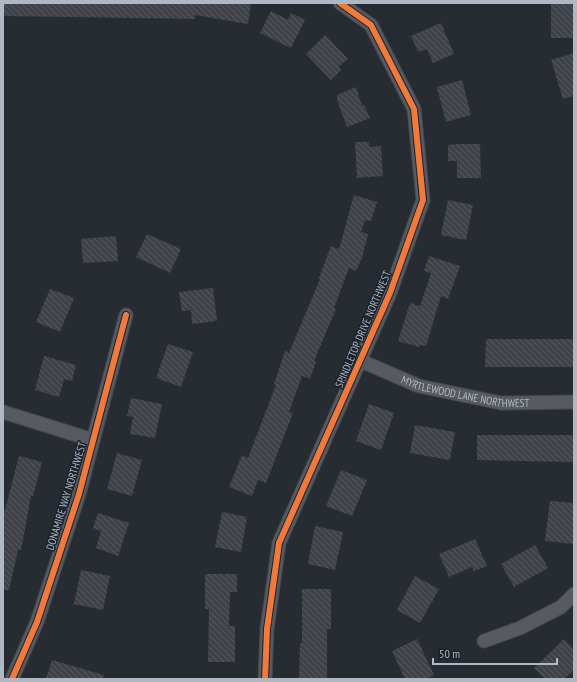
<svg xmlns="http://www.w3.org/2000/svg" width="577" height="682" font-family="'PT Sans Narrow',sans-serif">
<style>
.building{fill:url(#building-back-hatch)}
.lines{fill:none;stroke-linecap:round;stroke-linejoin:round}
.street-casing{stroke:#44484d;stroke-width:15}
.street{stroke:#575a60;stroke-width:13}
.cycleway-casing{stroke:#1b222c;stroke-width:8}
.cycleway{stroke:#f17a3a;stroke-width:6}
.labels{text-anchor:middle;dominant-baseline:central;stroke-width:3;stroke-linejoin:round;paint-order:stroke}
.street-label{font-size:11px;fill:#b0b8c4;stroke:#1b222c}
</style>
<defs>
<pattern id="building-back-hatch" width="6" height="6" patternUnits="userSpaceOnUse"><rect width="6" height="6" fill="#3f4349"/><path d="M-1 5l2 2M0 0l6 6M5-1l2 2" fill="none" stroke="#585c62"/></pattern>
</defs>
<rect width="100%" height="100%" fill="#272c32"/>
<g class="building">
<path d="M3,3h248l-3,21 -53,-9v4l-192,-3z"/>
<rect x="551" y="3" width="23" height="35"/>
<path d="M271,11l17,9 3,-7 14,7 -14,28 -31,-15z"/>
<path d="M441,23l13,31 -21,9 -6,-14 -9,3 -7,-16z"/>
<path d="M325,35l23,24 -9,7 2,4 -10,10 -25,-26z"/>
<path d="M574,53v43l-11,3 -12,-39z"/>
<path d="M462,80l9,35 -25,7 -9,-35z"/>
<path d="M356,87l6,19 2,-1 6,13 -23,9 -10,-27v-5z"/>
<path d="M355,142h14v5l12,-1 2,30 -26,2z"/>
<path d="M460,144h20l1,34h-24v-17h-9v-16z"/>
<path d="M354,195l23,7 -6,19 -6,-1 -4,12 7,2 -6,24 -6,13 -7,-3 -15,40 2,1 -22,52 2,1 -6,17 -8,-3 -13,36 4,1 -27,70 -8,-3 -6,16 -23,-9 13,-32 6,3 28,-73 -2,-1 11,-33 4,2 31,-74 -1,-1 12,-32 8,3z"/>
<path d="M448,200l25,5 -7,35 -25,-5z"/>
<path d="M147,234l34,15 -11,24 -34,-16z"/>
<path d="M116,236l2,25 -35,2 -2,-24z"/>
<path d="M429,256l31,10 -12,33 -7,-3 -15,50 -6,-1 -1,2 -21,-6 12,-38 10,3 11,-33 -7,-2z"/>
<path d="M213,288l4,33 -25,3 -1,-14 -9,1 -3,-19z"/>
<path d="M50,289l24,9 -14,34 -24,-10z"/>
<path d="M486,339h88v28h-89z"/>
<path d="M168,344l25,8 -12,35 -25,-9z"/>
<path d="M44,356l32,9 -4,16 -8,-2 -5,18 -24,-7z"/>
<path d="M131,398l31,6 -7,34 -25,-4 3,-17 -6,-1z"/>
<path d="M369,404l25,9 -13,37 -25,-9z"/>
<path d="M415,425l40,7 -5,28 -40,-7z"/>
<path d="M477,435h97v27l-97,-2z"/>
<path d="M117,453l25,7 -10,36 -25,-7z"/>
<path d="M19,456l23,6 -9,34h-2l-10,54h-3l-9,40h-6v-80h2z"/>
<path d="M341,470l26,10 -15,36 -26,-10z"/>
<path d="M550,501l24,2v41l-29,-3z"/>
<path d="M222,512l25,5 -6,35 -26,-5z"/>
<path d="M98,513l31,10 -11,33 -22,-8 5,-17 -8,-3z"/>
<path d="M315,526l28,6 -8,38 -27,-6z"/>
<path d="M475,539l12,27 -13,5 -2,-4 -23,10 -10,-23z"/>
<path d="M535,545l13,23 -34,19 -13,-23z"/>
<path d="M81,570l29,6 -7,34 -29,-6z"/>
<path d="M205,574h32v18h-7l-1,34h6v36h-27l1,-53h-4z"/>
<path d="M415,576l24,13 -19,34 -23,-13z"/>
<path d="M302,589h29v40h-4v50h-28l1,-36h2z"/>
<path d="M417,639l17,36 -8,4h-21l-13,-28z"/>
<path d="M564,639l10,11v20l-10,9h-19l-11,-11z"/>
<path d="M52,660l52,15 -1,4h-57z"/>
</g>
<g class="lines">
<defs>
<g id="street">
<path id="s1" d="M361,361l58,25 82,17 73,-1"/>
<path d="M3,412l90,28"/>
<path d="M484,641l36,-13 41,-21 13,-13"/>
<path d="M12,679l25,-57 42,-128 47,-179"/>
<path d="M265,679l2,-50 12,-86 111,-250 33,-93 -9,-91 -43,-84 -31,-22"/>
</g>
</defs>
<use href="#street" class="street-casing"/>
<use href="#street" class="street"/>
<defs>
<g id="cycleway">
<path d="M12,679l25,-57 42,-128 47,-179"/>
<path d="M265,679l2,-50 12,-86 111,-250 33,-93 -9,-91 -43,-84 -31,-22"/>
</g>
</defs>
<use href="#cycleway" class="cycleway-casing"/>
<use href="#cycleway" class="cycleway"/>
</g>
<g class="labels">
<g class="street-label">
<text transform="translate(363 329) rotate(-67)">SPINDLETOP DRIVE NORTHWEST</text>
<text stroke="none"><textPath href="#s1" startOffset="110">MYRTLEWOOD LANE NORTHWEST</textPath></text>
<text transform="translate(66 496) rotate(-73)">DONAMIRE WAY NORTHWEST</text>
</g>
</g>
<rect width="577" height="682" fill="none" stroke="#b0b8c4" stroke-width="8"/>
<path d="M433 658v6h124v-6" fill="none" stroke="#b0b8c4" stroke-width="2"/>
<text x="439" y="658" font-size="12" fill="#b0b8c4" stroke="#1b222c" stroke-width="3" paint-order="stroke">50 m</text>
</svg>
